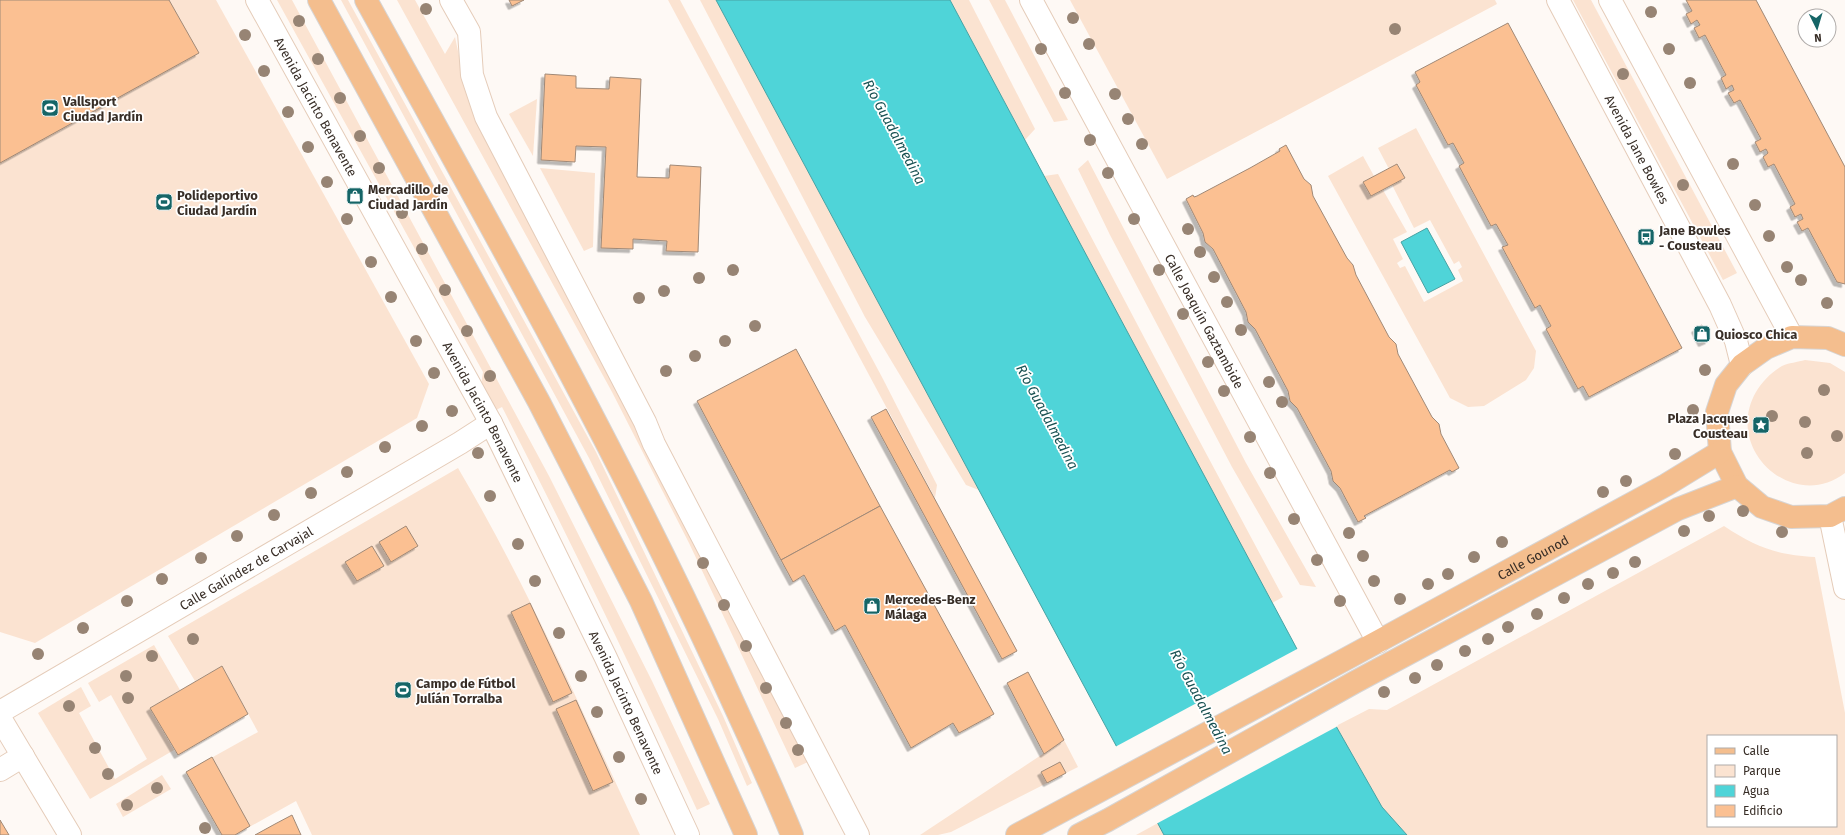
<svg xmlns="http://www.w3.org/2000/svg" width="1845" height="835" font-family="'Fira Sans',sans-serif">
<style>
.green{fill:#fbe3d1;fill-rule:evenodd}
.water{fill:#4fd4d8;stroke:#48a2a3}
.pier{fill:#fef9f5}
.building{fill:#fbc092;stroke:#a08977;filter:url(#shadow)}
.lines{fill:none;stroke-linecap:round;stroke-linejoin:round}
.minor-casing{stroke:#e5ccb9;stroke-width:24}
.tertiary-casing{stroke:#e5ccb9;stroke-width:24}
.secondary-casing{stroke:#e5ccb9;stroke-width:24}
.primary-casing{stroke:#d7d5d4;stroke-width:24}
.minor{stroke:#fff;stroke-width:22}
.tertiary{stroke:#fff;stroke-width:22}
.secondary{stroke:#fff;stroke-width:22}
.primary{stroke:#f4be8e;stroke-width:22}
.tree{fill:#978474}
.labels{text-anchor:middle;dominant-baseline:central;stroke-width:3.5;stroke-linejoin:round;paint-order:stroke}
.poi-label{font-size:13px;font-weight:bold;fill:#382e27;stroke:#fff;text-anchor:start}
.street-label{font-size:13px;fill:#382e27;stroke:#fff}
.water-label{font-size:14px;font-style:italic;fill:#185152;stroke:#fff}
</style>
<defs>
<filter id="shadow"><feDropShadow dx="-3.5" dy="3.5" stdDeviation="0" flood-color="#0004"/></filter>
</defs>
<rect width="100%" height="100%" fill="#fef9f5"/>
<g class="green">
<path d="M0,0h216l213,384 -12,34 -382,225 -35,-11z"/>
<path d="M277,0h15l257,476 103,205 58,123 -13,6c-62,-136 -127,-270 -195,-403l-10,5 -11,-27 2,-13z"/>
<path d="M341,0h7l248,452 127,264 29,67 -5,3 -29,-67 -129,-261z"/>
<path d="M397,0h18l30,54 10,-17 12,57 15,36 328,631 -15,7 -106,-225 -77,-151z"/>
<path d="M668,0h12l203,379 54,106 -2,13z"/>
<path d="M700,0h16l263,490 -13,-5 -101,-168z"/>
<path d="M950,0h19l66,129 -10,11z"/>
<path d="M989,0h16l63,120 -14,2z"/>
<path d="M1070,0h425l2,4 -330,175z"/>
<path d="M1573,0h18l146,273 -14,7z"/>
<path d="M537,99l-4,57 -24,-42z"/>
<path d="M1416,128l120,223 -2,17 -8,12 -42,26 -16,1 -18,-9 -122,-222 35,-20 11,20 -10,6 7,14 12,-6 24,42 -14,7 10,20 -6,4 3,5 5,-2 19,36 39,-21 -5,-11 4,-3 -3,-6 -5,3 -24,-44 -16,8 -22,-43 13,-7 -7,-14 -9,5 -11,-21z"/>
<path d="M1088,160l158,303 70,124 -16,-2 -68,-118 -122,-232 -32,-66z"/>
<path d="M540,168l55,5 -2,74 -9,4z"/>
<path d="M1058,174l97,184 128,239 -11,6 -228,-427z"/>
<path d="M1805,360l25,3 15,9v101c-52,40 -122,-24 -89,-81 6,-10 15,-20 26,-26 6,-3 16,-4 23,-6z"/>
<path d="M458,468c69,117 124,243 182,367h-328l-16,-34 -61,34h-13l-36,-63 72,-40 -36,-66 -27,15 -27,-45z"/>
<path d="M1724,526c32,21 52,29 91,31l30,156v122h-438l-25,-28 -46,-81 33,-17 18,1zM1708,736h128v90h-128z"/>
<path d="M154,645l26,45 -30,18 24,42 -84,49 -52,-86 43,-26 10,19 -12,7 36,66 32,-20 -36,-64 -12,7 -11,-19z"/>
<path d="M1064,740l14,27 -12,6 -6,-11 -19,10 6,11 -96,49 -13,3h-18z"/>
<path d="M162,775l9,14 -48,28 -7,-13z"/>
<path d="M1158,823l6,12h-28z"/>
</g>
<g class="water">
<path d="M716,0h234l347,649 39,77 46,81 25,28h-243z"/>
<path d="M1427,228l28,51 -27,14 -27,-51z"/>
</g>
<path class="pier" d="M1299,648l39,78 -182,98 -41,-77z"/>
<g class="building">
<path d="M0,0h169l30,53 -199,110z"/>
<path d="M509,0h15l-12,6z"/>
<path d="M1686,0h70l89,167v117l-8,-2 -29,-54 -6,3 -5,-9 6,-3 -2,-5 -6,3 -5,-10 5,-3 -21,-40 -6,3 -5,-10 5,-4 -2,-4 -6,3 -5,-10 6,-3 -21,-39 -6,3 -6,-10 6,-3 -2,-5 -6,4 -5,-11 5,-3 -21,-40 -6,3 -5,-10 6,-3 -3,-5 -6,4 -5,-10 6,-3z"/>
<path d="M1508,23l174,325 -93,49 -6,-11 -5,3 -32,-60 5,-3 -11,-21 -5,3 -33,-61 6,-2 -12,-21 -5,2 -32,-60 5,-3 -11,-20 -5,2 -32,-60 4,-3 -5,-10z"/>
<path d="M545,74l31,2v12l33,1 1,-12 31,2 -4,98 32,1 1,-13 31,2 -3,85 -32,-1 1,-10 -34,-2v10l-32,-1 5,-101 -30,-1 -1,16 -34,-2z"/>
<path d="M1286,145l18,34 7,6 2,11 34,62 6,7 3,10 33,62 7,7 2,10 34,63 7,7 2,10 18,34 -7,4 -2,-2 -2,1 -84,45 2,2 -8,4 -18,-34 -7,-7 -2,-10 -34,-63 -7,-7 -2,-10 -33,-62 -7,-7 -2,-10 -33,-63 -8,-7 -2,-9 -17,-34 7,-4 1,2 3,-1 53,-28 30,-17 -1,-2z"/>
<path d="M1397,164l8,14 -34,18 -8,-14z"/>
<path d="M1702,325l7,15 -7,3 -7,-14z"/>
<path d="M796,349l84,157 -99,54 -84,-159z"/>
<path d="M886,409l131,242 -15,8 -131,-242z"/>
<path d="M880,506l114,208 -35,19 -6,-10 -42,25 -66,-123 -10,6 -31,-56 -11,7 -12,-22z"/>
<path d="M406,526l12,20 -27,16 -12,-20z"/>
<path d="M372,546l12,20 -27,15 -12,-19z"/>
<path d="M530,603l42,90 -19,9 -42,-90z"/>
<path d="M222,666l26,48 -70,41 -28,-47z"/>
<path d="M1028,672l36,68 -20,14 -37,-71z"/>
<path d="M576,700l37,82 -20,9 -37,-82z"/>
<path d="M212,757l38,69 -15,9h-13l-36,-63z"/>
<path d="M1060,762l6,11 -19,10 -6,-11z"/>
<path d="M292,815l9,20h-46l20,-11z"/>
<path d="M0,820l9,15h-9z"/>
</g>
<g class="lines">
<defs>
<g id="minor">
<path id="s1" d="M257,0l234,423 114,233 83,179"/>
<path d="M451,0l18,32 3,43 14,42 159,305 9,22 204,391"/>
<path id="s2" d="M1031,0l347,642"/>
<path d="M1830,516l15,72"/>
<path id="s3" d="M0,712l460,-269 31,-20"/>
</g>
<path id="tertiary" d="M0,770l23,-14"/>
<g id="secondary">
<path id="s4" d="M1558,0l162,305 16,36 6,24"/>
<path d="M1610,0l182,337"/>
<path d="M0,718l70,117"/>
</g>
<g id="primary">
<path d="M319,0l220,402 102,199 105,234"/>
<path d="M366,0c123,223 248,444 355,676 24,53 49,105 71,159"/>
<path d="M1845,345l-17,-7 -36,-1 -26,11 -24,17 -16,20 -9,27 3,40 17,34 25,21 29,10 39,-1 15,-8"/>
<path id="s5" d="M1017,835l327,-175 322,-175 54,-33"/>
<path d="M1079,835l29,-15 247,-138 323,-173 59,-23"/>
</g>
</defs>
<use href="#minor" class="minor-casing"/>
<use href="#tertiary" class="tertiary-casing"/>
<use href="#secondary" class="secondary-casing"/>
<use href="#primary" class="primary-casing"/>
<use href="#minor" class="minor"/>
<use href="#tertiary" class="tertiary"/>
<use href="#secondary" class="secondary"/>
<use href="#primary" class="primary"/>
</g>
<g class="tree">
<circle cx="426" cy="9" r="6"/>
<circle cx="1651" cy="12" r="6"/>
<circle cx="1073" cy="18" r="6"/>
<circle cx="299" cy="21" r="6"/>
<circle cx="1395" cy="29" r="6"/>
<circle cx="245" cy="35" r="6"/>
<circle cx="1089" cy="44" r="6"/>
<circle cx="1041" cy="49" r="6"/>
<circle cx="1669" cy="49" r="6"/>
<circle cx="318" cy="59" r="6"/>
<circle cx="264" cy="71" r="6"/>
<circle cx="1623" cy="74" r="6"/>
<circle cx="1690" cy="83" r="6"/>
<circle cx="1065" cy="93" r="6"/>
<circle cx="1115" cy="94" r="6"/>
<circle cx="340" cy="98" r="6"/>
<circle cx="288" cy="112" r="6"/>
<circle cx="1128" cy="119" r="6"/>
<circle cx="360" cy="136" r="6"/>
<circle cx="1090" cy="140" r="6"/>
<circle cx="1142" cy="144" r="6"/>
<circle cx="308" cy="147" r="6"/>
<circle cx="1733" cy="164" r="6"/>
<circle cx="379" cy="168" r="6"/>
<circle cx="1108" cy="173" r="6"/>
<circle cx="327" cy="182" r="6"/>
<circle cx="1683" cy="185" r="6"/>
<circle cx="1755" cy="205" r="6"/>
<circle cx="402" cy="213" r="6"/>
<circle cx="347" cy="219" r="6"/>
<circle cx="1134" cy="219" r="6"/>
<circle cx="1188" cy="229" r="6"/>
<circle cx="1769" cy="236" r="6"/>
<circle cx="422" cy="249" r="6"/>
<circle cx="1200" cy="252" r="6"/>
<circle cx="371" cy="262" r="6"/>
<circle cx="1787" cy="267" r="6"/>
<circle cx="733" cy="270" r="6"/>
<circle cx="1159" cy="270" r="6"/>
<circle cx="1214" cy="277" r="6"/>
<circle cx="699" cy="278" r="6"/>
<circle cx="1801" cy="280" r="6"/>
<circle cx="445" cy="290" r="6"/>
<circle cx="664" cy="291" r="6"/>
<circle cx="391" cy="297" r="6"/>
<circle cx="639" cy="298" r="6"/>
<circle cx="1227" cy="302" r="6"/>
<circle cx="1827" cy="303" r="6"/>
<circle cx="1183" cy="314" r="6"/>
<circle cx="755" cy="326" r="6"/>
<circle cx="1241" cy="330" r="6"/>
<circle cx="467" cy="331" r="6"/>
<circle cx="416" cy="341" r="6"/>
<circle cx="725" cy="341" r="6"/>
<circle cx="695" cy="356" r="6"/>
<circle cx="1208" cy="362" r="6"/>
<circle cx="1705" cy="370" r="6"/>
<circle cx="666" cy="371" r="6"/>
<circle cx="434" cy="373" r="6"/>
<circle cx="490" cy="376" r="6"/>
<circle cx="1269" cy="382" r="6"/>
<circle cx="1824" cy="390" r="6"/>
<circle cx="1224" cy="391" r="6"/>
<circle cx="1282" cy="402" r="6"/>
<circle cx="1693" cy="410" r="6"/>
<circle cx="452" cy="411" r="6"/>
<circle cx="1772" cy="416" r="6"/>
<circle cx="1805" cy="422" r="6"/>
<circle cx="422" cy="426" r="6"/>
<circle cx="1837" cy="436" r="6"/>
<circle cx="1250" cy="437" r="6"/>
<circle cx="385" cy="447" r="6"/>
<circle cx="478" cy="453" r="6"/>
<circle cx="1807" cy="453" r="6"/>
<circle cx="1675" cy="454" r="6"/>
<circle cx="347" cy="472" r="6"/>
<circle cx="1270" cy="473" r="6"/>
<circle cx="1626" cy="481" r="6"/>
<circle cx="1603" cy="492" r="6"/>
<circle cx="311" cy="493" r="6"/>
<circle cx="490" cy="496" r="6"/>
<circle cx="1743" cy="511" r="6"/>
<circle cx="274" cy="515" r="6"/>
<circle cx="1709" cy="516" r="6"/>
<circle cx="1294" cy="519" r="6"/>
<circle cx="1684" cy="531" r="6"/>
<circle cx="1782" cy="532" r="6"/>
<circle cx="1349" cy="533" r="6"/>
<circle cx="237" cy="536" r="6"/>
<circle cx="1502" cy="542" r="6"/>
<circle cx="518" cy="544" r="6"/>
<circle cx="1363" cy="556" r="6"/>
<circle cx="1474" cy="557" r="6"/>
<circle cx="201" cy="558" r="6"/>
<circle cx="1317" cy="560" r="6"/>
<circle cx="1635" cy="562" r="6"/>
<circle cx="703" cy="563" r="6"/>
<circle cx="1613" cy="573" r="6"/>
<circle cx="1448" cy="574" r="6"/>
<circle cx="162" cy="579" r="6"/>
<circle cx="535" cy="581" r="6"/>
<circle cx="1374" cy="581" r="6"/>
<circle cx="1428" cy="584" r="6"/>
<circle cx="1588" cy="584" r="6"/>
<circle cx="1564" cy="598" r="6"/>
<circle cx="1400" cy="599" r="6"/>
<circle cx="127" cy="601" r="6"/>
<circle cx="1340" cy="601" r="6"/>
<circle cx="724" cy="605" r="6"/>
<circle cx="1537" cy="614" r="6"/>
<circle cx="1508" cy="627" r="6"/>
<circle cx="83" cy="628" r="6"/>
<circle cx="559" cy="633" r="6"/>
<circle cx="193" cy="639" r="6"/>
<circle cx="1488" cy="639" r="6"/>
<circle cx="746" cy="646" r="6"/>
<circle cx="1465" cy="651" r="6"/>
<circle cx="38" cy="654" r="6"/>
<circle cx="152" cy="656" r="6"/>
<circle cx="1437" cy="665" r="6"/>
<circle cx="126" cy="676" r="6"/>
<circle cx="581" cy="676" r="6"/>
<circle cx="1415" cy="678" r="6"/>
<circle cx="766" cy="688" r="6"/>
<circle cx="1384" cy="692" r="6"/>
<circle cx="128" cy="698" r="6"/>
<circle cx="69" cy="706" r="6"/>
<circle cx="597" cy="712" r="6"/>
<circle cx="786" cy="723" r="6"/>
<circle cx="95" cy="748" r="6"/>
<circle cx="798" cy="750" r="6"/>
<circle cx="619" cy="757" r="6"/>
<circle cx="108" cy="774" r="6"/>
<circle cx="157" cy="788" r="6"/>
<circle cx="641" cy="799" r="6"/>
<circle cx="127" cy="805" r="6"/>
<circle cx="205" cy="828" r="6"/>
</g>
<defs>
<symbol id="stadium-square" viewBox="-11 -11 22 22"><rect x="-9" y="-9" width="18" height="18" rx="4" fill="#156567" stroke="#fff"/><path d="M0-5a6.5 5 0 1 0 0 10a6.5 5 0 1 0 0-10ZM-3.5-1.8h7v3.6h-7Z" fill="#fff"/></symbol>
<symbol id="shop-square" viewBox="-11 -11 22 22"><rect x="-9" y="-9" width="18" height="18" rx="4" fill="#156567" stroke="#fff"/><path d="M-5-2.5h2.3a2.7 3.5 0 0 1 5.4 0H5L5.5 6h-11ZM-1.5-2.5h3a1.5 2.3 0 0 0-3 0Z" fill="#fff"/></symbol>
<symbol id="bus-square" viewBox="-11 -11 22 22"><rect x="-9" y="-9" width="18" height="18" rx="4" fill="#156567" stroke="#fff"/><path d="M-5-6H5V4H4V6H2V4H-2V6H-4V4H-5ZM-3.5-4V0h7V-4ZM-3.5 1.2v1.5H-2V1.2ZM2 1.2v1.5H3.5V1.2Z" fill="#fff"/></symbol>
<symbol id="sight-square" viewBox="-11 -11 22 22"><rect x="-9" y="-9" width="18" height="18" rx="4" fill="#156567" stroke="#fff"/><path d="M0-6L1.8-2.2L6-1.7L2.9 1.2L3.7 5.4L0 3.3L-3.7 5.4L-2.9 1.2L-6-1.7L-1.8-2.2Z" fill="#fff"/></symbol>
</defs>
<g fill-rule="evenodd">
<use href="#stadium-square" x="40" y="98" width="20" height="20"/>
<use href="#shop-square" x="345" y="186" width="20" height="20"/>
<use href="#stadium-square" x="154" y="192" width="20" height="20"/>
<use href="#bus-square" x="1636" y="227" width="20" height="20"/>
<use href="#shop-square" x="1692" y="324" width="20" height="20"/>
<use href="#sight-square" x="1751" y="415" width="20" height="20"/>
<use href="#shop-square" x="862" y="596" width="20" height="20"/>
<use href="#stadium-square" x="393" y="680" width="20" height="20"/>
</g>
<g class="labels">
<g class="poi-label">
<text x="63" y="101">Vallsport<tspan x="63" dy="15">Ciudad Jardín</tspan></text>
<text x="368" y="189">Mercadillo de<tspan x="368" dy="15">Ciudad Jardín</tspan></text>
<text x="177" y="195">Polideportivo<tspan x="177" dy="15">Ciudad Jardín</tspan></text>
<text x="1659" y="230">Jane Bowles<tspan x="1659" dy="15">- Cousteau</tspan></text>
<text x="1715" y="334">Quiosco Chica</text>
<text x="1748" y="418" text-anchor="end">Plaza Jacques<tspan x="1748" dy="15">Cousteau</tspan></text>
<text x="885" y="599">Mercedes-Benz<tspan x="885" dy="15">Málaga</tspan></text>
<text x="416" y="683">Campo de Fútbol<tspan x="416" dy="15">Julíán Torralba</tspan></text>
</g>
<g class="street-label">
<text stroke="none"><textPath href="#s1" startOffset="122">Avenida Jacinto Benavente</textPath></text>
<text stroke="none"><textPath href="#s4" startOffset="169">Avenida Jane Bowles</textPath></text>
<text stroke="none"><textPath href="#s2" startOffset="365">Calle Joaquín Gaztambide</textPath></text>
<text stroke="none"><textPath href="#s1" startOffset="470">Avenida Jacinto Benavente</textPath></text>
<text stroke="none"><textPath href="#s5" startOffset="586">Calle Gounod</textPath></text>
<text stroke="none"><textPath href="#s3" startOffset="285">Calle Galíndez de Carvajal</textPath></text>
<text stroke="none"><textPath href="#s1" startOffset="794">Avenida Jacinto Benavente</textPath></text>
</g>
<g class="water-label">
<text transform="translate(894 132) rotate(62)">Río Guadalmedina</text>
<text transform="translate(1047 417) rotate(62)">Río Guadalmedina</text>
<text transform="translate(1201 702) rotate(62)">Río Guadalmedina</text>
</g>
</g>
<rect x="1707" y="735" width="130" height="92" fill="#ffffff" stroke="#afaba9"/>
<rect x="1715" y="748" width="20" height="6" fill="#f4be8e" stroke="#afaba9"/>
<text x="1743" y="755" font-size="12" fill="#382e27">Calle</text>
<rect x="1715" y="765" width="20" height="12" fill="#fbe3d1" stroke="#afaba9"/>
<text x="1743" y="775" font-size="12" fill="#382e27">Parque</text>
<rect x="1715" y="785" width="20" height="12" fill="#4fd4d8" stroke="#afaba9"/>
<text x="1743" y="795" font-size="12" fill="#382e27">Agua</text>
<rect x="1715" y="805" width="20" height="12" fill="#fbc092" stroke="#afaba9"/>
<text x="1743" y="815" font-size="12" fill="#382e27">Edificio</text>
<g transform="translate(1817 28) rotate(175)"><circle r="19" fill="#ffffff" stroke="#afaba9"/>
<path d="M0-3L7 15L0 10L-7 15Z" fill="#156567"/>
<text y="-6" font-size="11" font-weight="bold" text-anchor="middle" fill="#382e27">N</text>
</g>
</svg>
